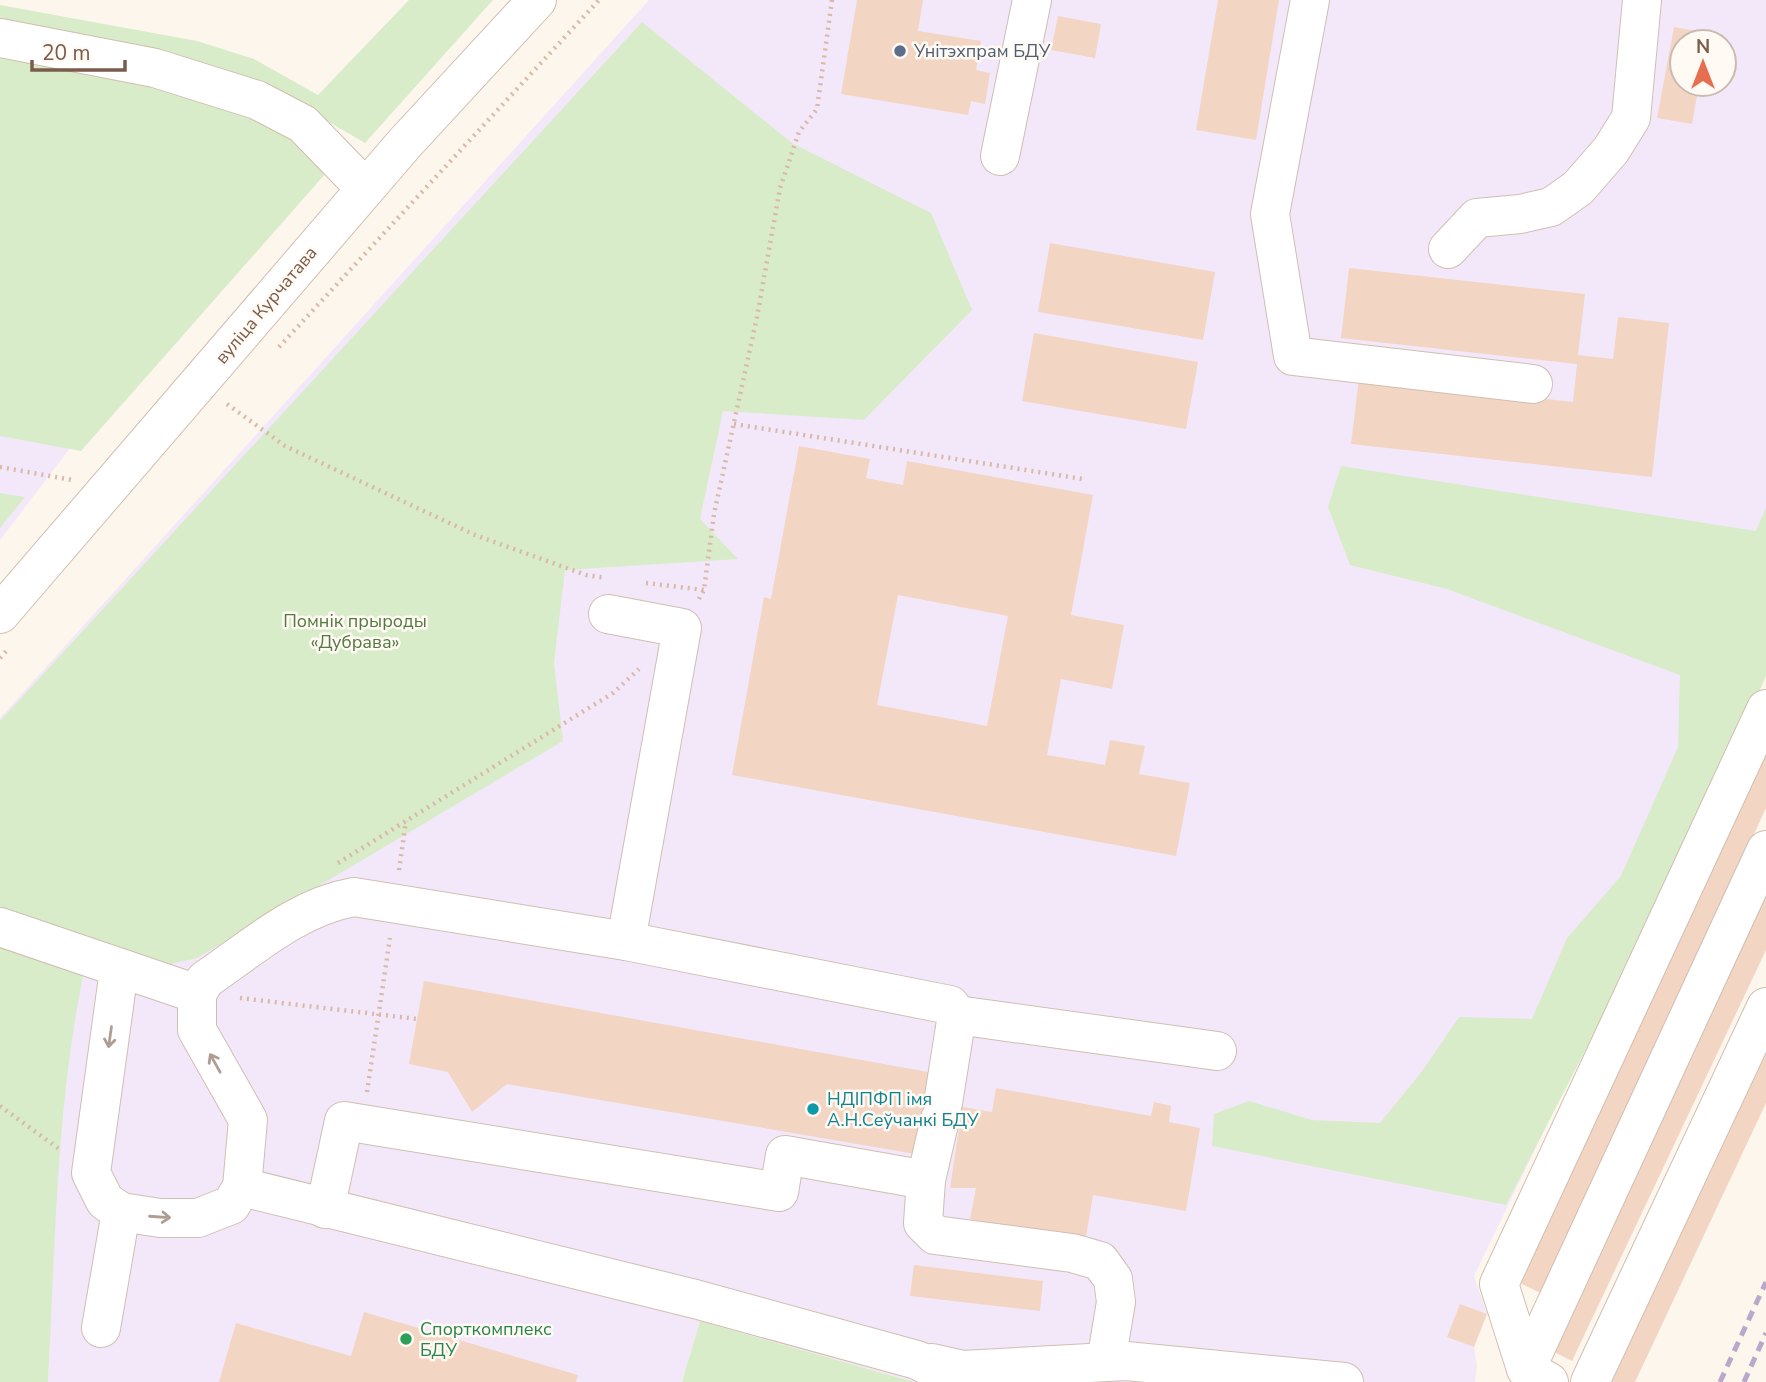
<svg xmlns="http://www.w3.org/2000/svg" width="1766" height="1382" font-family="'Nunito Sans',sans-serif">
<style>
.education{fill:#f3e8fa;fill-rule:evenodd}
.green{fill:#d8ecc9}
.building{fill:#f3d5c3;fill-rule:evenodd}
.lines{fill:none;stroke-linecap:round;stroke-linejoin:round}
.minor-casing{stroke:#d1beb0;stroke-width:40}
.path{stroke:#d9b8a5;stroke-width:4.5;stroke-dasharray:2 5;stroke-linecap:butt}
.minor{stroke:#fff;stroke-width:38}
.rail{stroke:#b9a8c9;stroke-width:5;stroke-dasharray:10 7;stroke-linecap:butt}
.oneway{stroke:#af9d94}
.service-dot{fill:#5c6f8a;stroke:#fffaf3;stroke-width:2.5}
.culture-dot{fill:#0f9aa8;stroke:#fffaf3;stroke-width:2.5}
.leisure-dot{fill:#2e9e5b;stroke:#fffaf3;stroke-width:2.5}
.labels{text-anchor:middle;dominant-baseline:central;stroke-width:5;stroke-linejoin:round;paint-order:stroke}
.service-label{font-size:18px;fill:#4e5e75;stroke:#fffaf3;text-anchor:start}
.street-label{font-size:18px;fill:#7a5c4d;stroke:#fffaf3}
.park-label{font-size:18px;fill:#537a41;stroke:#fffaf3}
.culture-label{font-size:18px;fill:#0d838f;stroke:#fffaf3;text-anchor:start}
.leisure-label{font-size:18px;fill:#27864d;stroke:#fffaf3;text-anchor:start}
</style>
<rect width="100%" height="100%" fill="#fdf6ec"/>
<g class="education">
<path d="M649,0h1117v508l-9,23 -74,311 -209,434 13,38 -13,33 3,19 -2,16h-561l-214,-61 -18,61h-634l9,-205 -57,-217v-242zM1682,42h42v42h-42z"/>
<path d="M0,415l83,16 -83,109z"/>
</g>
<g class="green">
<path d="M409,0h84l-128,143 -55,-32 -310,-83v-23l197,36 57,18 64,36z"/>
<path d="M642,22l150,121 139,70 41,97 -108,110 -141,-9 -23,108 38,40 -173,11 -11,93 9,78 -366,217 -39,9 -68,-23c-34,143 -34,292 -42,438h-48v-661z"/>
<path d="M0,52l162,32 117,40 47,49 -245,278 -81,-15z"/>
<path d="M1341,466l415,65 10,-23v168l-74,166 -186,363 -294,-59 2,-32 35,-13 63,19 68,3 43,-53 36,-53 73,2 35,-81 54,-62 57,-129 2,-72 -233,-86 -97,-24 -22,-58z"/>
<path d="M0,493l25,4 -25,31z"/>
<path d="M700,1321l214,61h-232z"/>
</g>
<g class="building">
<path d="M857,0h66l-5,31 63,10 -5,29 14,3 -5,31 -14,-3 -3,14 -127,-21z"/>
<path d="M1218,0h61l-23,140 -60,-10z"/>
<path d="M1058,16l43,8 -6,34 -44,-8z"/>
<path d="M1674,27l35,6 -2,9h-25v42h17l-7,40 -35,-6z"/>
<path d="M1050,243l165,29 -12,68 -165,-28z"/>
<path d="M1349,268l236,26 -7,61 35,4 5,-42 51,6 -17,154 -301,-33 8,-66 214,24 4,-38 -236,-26z"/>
<path d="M1034,333l164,29 -12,67 -164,-28z"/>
<path d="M799,446l71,13 -4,19 37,7 4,-24 186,34 -22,120 53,10 -12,64 -51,-10 -14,76 58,10 5,-25 35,6 -6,28 51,9 -14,73 -444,-81 32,-178 7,2zM898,595l110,21 -21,110 -110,-21z"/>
<path d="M1766,728v80l-223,486 -30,-14z"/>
<path d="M1766,880v70l-194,411 -26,-13z"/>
<path d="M424,981l504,91 -5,28 69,12 4,-24 155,28 3,-14 17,4 -2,16 31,6 -14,83 -93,-16 -8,48 -115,-24 6,-31h-26l10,-66 -39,-6 -6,38 -408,-70 -35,28 -24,-40 -39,-8z"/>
<path d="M1766,1026v77l-131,279h-32z"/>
<path d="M914,1265l129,16 -3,30 -130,-15z"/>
<path d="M1460,1304l27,10 -13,33 -27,-10z"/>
<path d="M364,1312l214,63 -2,7h-357l17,-59 115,33z"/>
</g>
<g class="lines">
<defs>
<g id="minor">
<path d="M1310,0l-40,214 23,142 240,28"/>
<path d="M0,38l155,30 102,32 46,24 62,64"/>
<path d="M1000,156l32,-156"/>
<path d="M1448,249l29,-31 43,-4 31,-7 27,-19 33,-38 20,-32 11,-118"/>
<path d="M0,614l405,-471 132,-143"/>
<path d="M608,614l74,14 -56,313"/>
<path d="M0,927l197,67 8,-14c47,-32 92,-73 149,-83l272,44 324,64 7,10 -14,88"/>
<path d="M119,970l-28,203 14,28 16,11 39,6h38l33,-13 11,-18 6,-67 -51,-90v-36"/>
<path d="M957,1015l260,36"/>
<path d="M940,1119l-14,61 -3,43 12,12 137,18 28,8 13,18 3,23 -10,60"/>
<path d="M242,1187l453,112 222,61 44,22"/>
<path d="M325,1209l19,-88 435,71 6,-37 141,25"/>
<path d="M101,1328l20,-116"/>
<path d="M932,1363l31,7 163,-9 218,21"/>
<path d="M1526,1369l240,-519"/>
<path d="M1549,1382l-23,-13 -27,-85 267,-575"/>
<path d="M1590,1382l176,-375"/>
</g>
</defs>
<use href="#minor" class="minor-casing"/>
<g class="path">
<path d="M279,347l320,-347"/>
<path d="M227,404l58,42 190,89 111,40 20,3"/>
<path d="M734,424l349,55"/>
<path d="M0,467l72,13"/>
<path d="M646,583l58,7"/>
<path d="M699,599l5,-9 10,-76 43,-197 23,-129 19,-56 18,-23 15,-109"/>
<path d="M0,658l9,-10"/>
<path d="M338,863l275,-170 26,-24"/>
<path d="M399,870l7,-49"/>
<path d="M240,998l177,21"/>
<path d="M367,1092l23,-154"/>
<path d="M0,1106l59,43"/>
</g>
<use href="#minor" class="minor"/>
<g class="rail">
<path d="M1720,1382l46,-100"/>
<path d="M1744,1382l22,-49"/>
</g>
</g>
<defs><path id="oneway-shaft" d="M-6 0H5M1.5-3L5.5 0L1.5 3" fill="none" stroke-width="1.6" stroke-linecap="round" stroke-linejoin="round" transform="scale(1.75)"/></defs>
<g class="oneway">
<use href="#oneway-shaft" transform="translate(110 1037) rotate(98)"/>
<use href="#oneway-shaft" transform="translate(215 1063) rotate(-119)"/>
<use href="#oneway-shaft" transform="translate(160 1217) rotate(4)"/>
</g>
<circle class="service-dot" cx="900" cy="51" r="7"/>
<circle class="culture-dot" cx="813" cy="1109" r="7"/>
<circle class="leisure-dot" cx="406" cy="1339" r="7"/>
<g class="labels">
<g class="service-label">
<text x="914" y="51">Унітэхпрам БДУ</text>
</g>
<g class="street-label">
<text transform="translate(266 305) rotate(-50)">вуліца Курчатава</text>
</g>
<g class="park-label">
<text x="355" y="621">Помнік прыроды<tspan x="355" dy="21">«Дубрава»</tspan></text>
</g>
<g class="culture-label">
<text x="827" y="1099">НДІПФП імя<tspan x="827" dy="21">А.Н.Сеўчанкі БДУ</tspan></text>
</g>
<g class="leisure-label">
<text x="420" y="1329">Спорткомплекс<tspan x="420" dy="21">БДУ</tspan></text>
</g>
</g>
<g transform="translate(1703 63)"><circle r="33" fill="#fffaf3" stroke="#cabbb1" stroke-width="2"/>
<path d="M0-5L12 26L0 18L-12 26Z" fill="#e76f51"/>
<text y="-10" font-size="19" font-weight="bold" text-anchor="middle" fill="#7a5c4d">N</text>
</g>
<path d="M32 60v10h93v-10" fill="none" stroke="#7a5c4d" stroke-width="3.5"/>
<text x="42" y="60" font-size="21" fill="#7a5c4d" stroke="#fffaf3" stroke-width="5" paint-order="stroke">20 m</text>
</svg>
